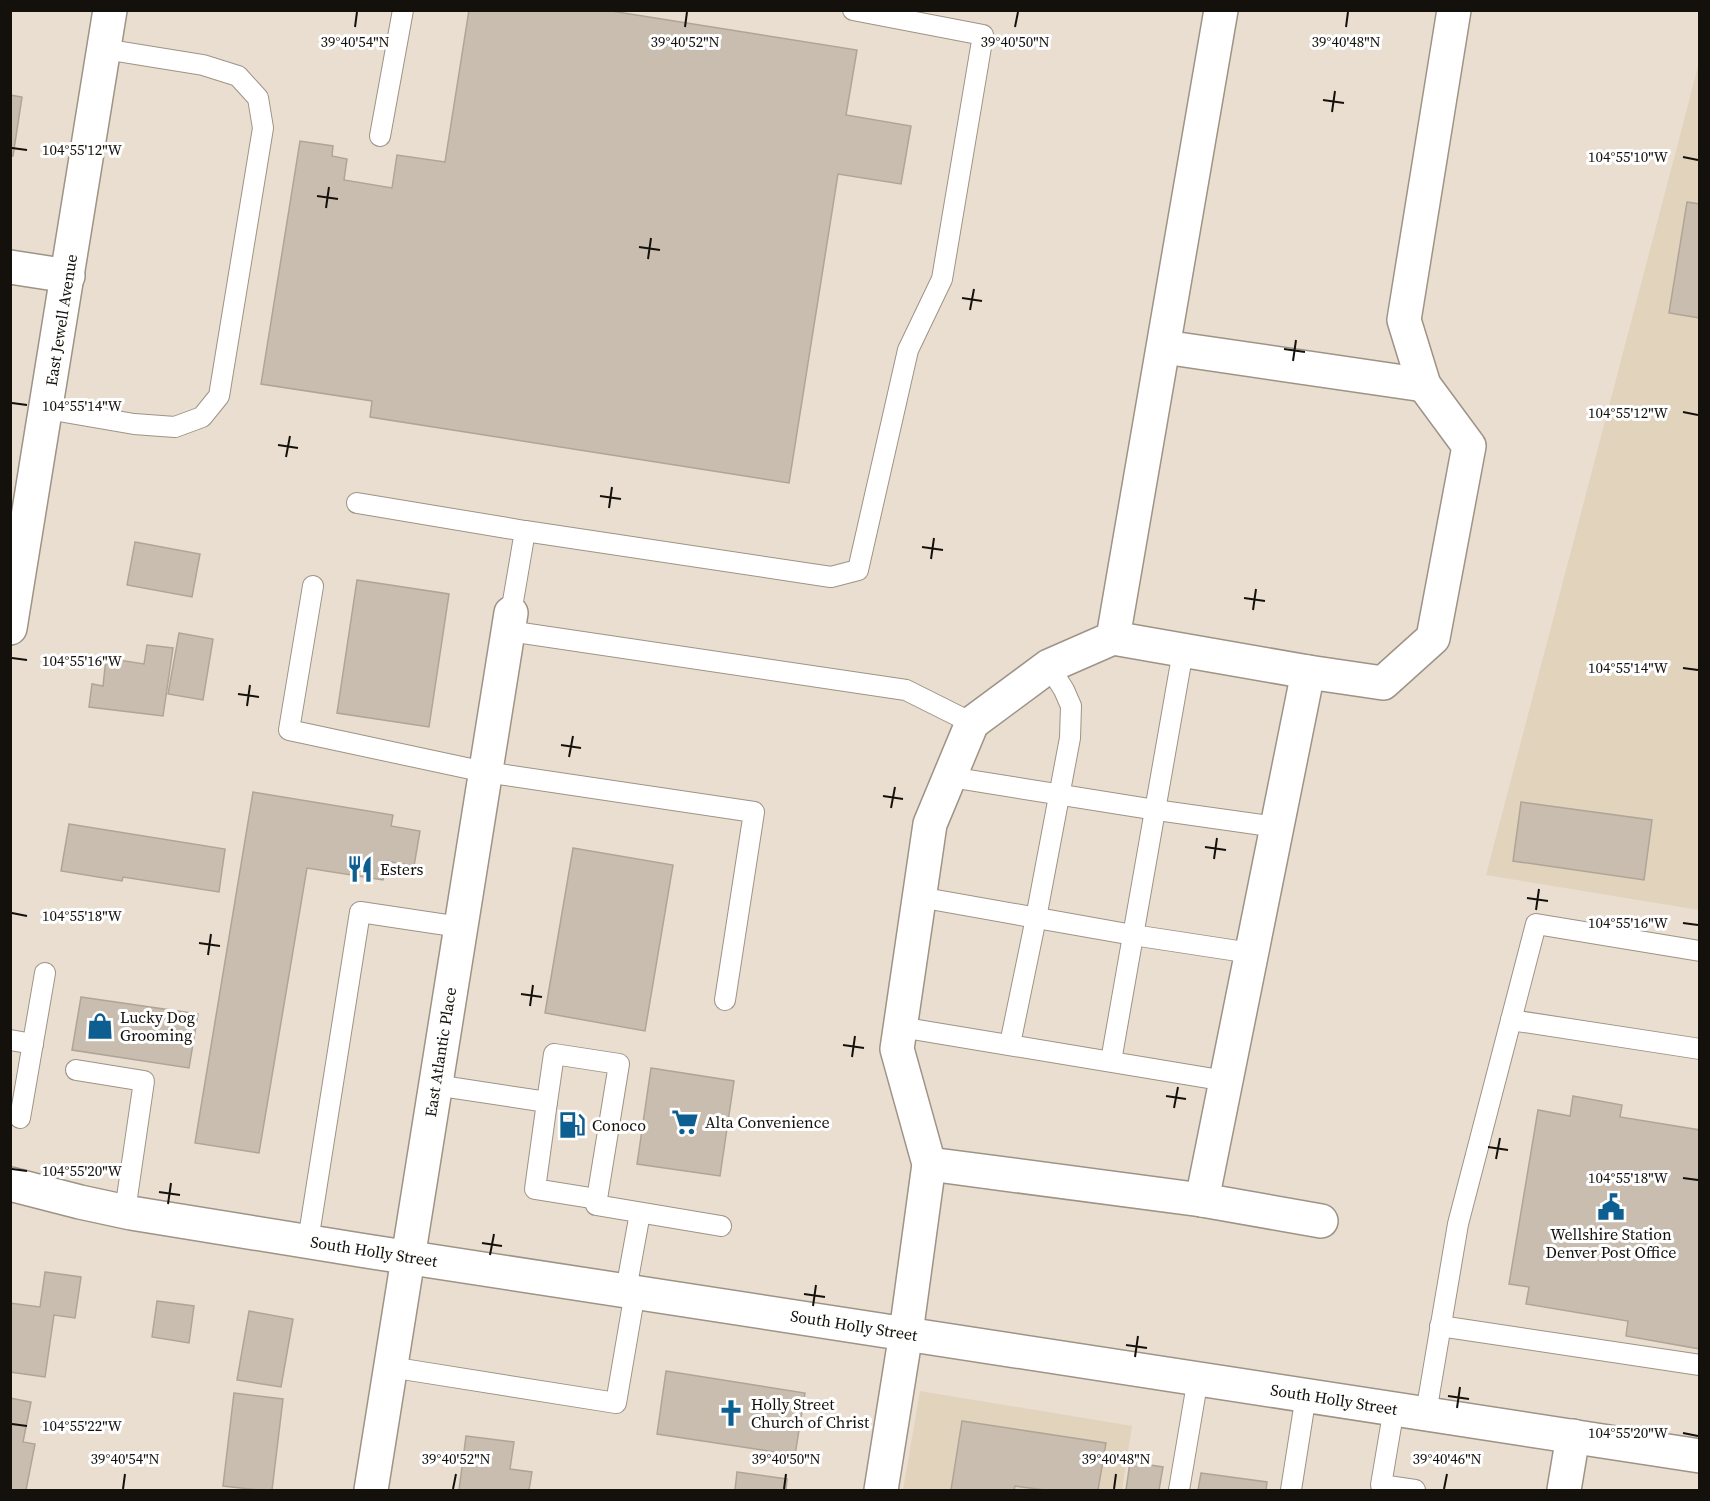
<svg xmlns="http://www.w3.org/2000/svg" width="1710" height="1501" font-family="'Source Serif 4',serif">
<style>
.built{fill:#e2d3bd}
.building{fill:#c8bdae;stroke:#afa596;stroke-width:1.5}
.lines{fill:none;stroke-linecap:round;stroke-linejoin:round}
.lane-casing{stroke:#9e9386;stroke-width:22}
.street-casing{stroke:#9e9386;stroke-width:36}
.secondary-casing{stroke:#9e9386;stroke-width:36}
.lane{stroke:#fff;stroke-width:20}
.street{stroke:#fff;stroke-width:33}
.secondary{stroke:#fff;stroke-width:33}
.ticks{fill:none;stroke:#14110c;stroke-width:2}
.labels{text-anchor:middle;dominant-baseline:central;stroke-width:6;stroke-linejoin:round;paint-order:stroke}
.street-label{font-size:16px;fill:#14110c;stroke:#fff}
.poi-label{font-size:16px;fill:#14110c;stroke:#fff;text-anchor:start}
.ticks-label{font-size:15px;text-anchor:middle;fill:#14110c;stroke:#fff;stroke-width:6;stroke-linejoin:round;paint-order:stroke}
</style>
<rect width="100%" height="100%" fill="#e9decf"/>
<g class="built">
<path d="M1699,63v847l-213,-35z"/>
<path d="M920,1391l212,35 -10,64h-219z"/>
</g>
<g class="building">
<path d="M469,10h136l252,40 -11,65 65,11 -10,58 -63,-10 -49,309 -419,-66 2,-16 -111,-17 39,-243 33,5 -1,10 15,3 -3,21 48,8 5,-33 48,7z"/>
<path d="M10,95l12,2 -9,59h-3z"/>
<path d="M1687,202l13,2v114l-31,-5z"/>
<path d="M135,542l65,12 -8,43 -65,-12z"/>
<path d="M357,580l92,14 -20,133 -92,-14z"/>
<path d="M179,633l34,6 -10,61 -35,-6z"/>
<path d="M147,645l26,3 -10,68 -74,-9 3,-23 11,2 3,-28 38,6z"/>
<path d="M253,792l140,23 -2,11 29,5 -6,35 -27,-5 -4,19 -76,-12 -48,285 -64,-10z"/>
<path d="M1521,802l131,18 -8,60 -131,-19z"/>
<path d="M69,824l156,25 -6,43 -96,-15 -1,4 -61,-10z"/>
<path d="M573,848l100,17 -28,166 -100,-18z"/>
<path d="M81,997l117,17 -9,54 -117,-18z"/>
<path d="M651,1068l83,13 -14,95 -83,-12z"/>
<path d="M1573,1096l49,9 -2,12 80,13v219l-74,-13 2,-15 -102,-17 3,-17 -20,-3 29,-174 32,6z"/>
<path d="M45,1272l36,5 -6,41 -21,-3 -9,62 -35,-5v-69l30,4z"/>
<path d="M157,1301l37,5 -5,37 -37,-6z"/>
<path d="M249,1311l44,8 -12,68 -44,-7z"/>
<path d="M666,1371l139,22 -10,62 -138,-21z"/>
<path d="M234,1393l49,6 -11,91h-13l-36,-4z"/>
<path d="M10,1398l21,4 -8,40 12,2 -9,46h-16z"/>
<path d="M962,1421l144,22 -8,47h-53l-30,-4 -1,4h-63z"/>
<path d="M466,1436l48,6 -4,27 22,3 -3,18h-70z"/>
<path d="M1130,1462l33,5 -4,23h-33z"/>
<path d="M737,1472l50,7 -1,11h-51z"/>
<path d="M1201,1473l66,9 -1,8h-68z"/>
</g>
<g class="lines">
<defs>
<g id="lane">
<path d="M380,136l23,-126"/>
<path d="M47,409l87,15 41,3 27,-10 17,-21 44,-268 -5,-30 -20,-22 -35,-11 -99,-16"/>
<path d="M357,503l168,28 -14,82"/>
<path d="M525,531l306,46 27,-7 50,-220 34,-71 41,-244 -130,-25"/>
<path d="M313,586l-24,144 196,42 269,40 -29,188"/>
<path d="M508,631l398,59 66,33"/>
<path d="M950,777l206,33 120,17"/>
<path d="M919,897l214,38 118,18"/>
<path d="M1511,1020l189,29"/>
<path d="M900,1027l326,54"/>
<path d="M10,1040l23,4"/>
<path d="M1010,1044l26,-126 34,-180 1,-32 -7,-16 -15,-24"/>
<path d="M1111,1061l72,-410"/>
<path d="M76,1070l68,11 -19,130"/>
<path d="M435,1085l112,17 7,-48 65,10 -23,141 125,21"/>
<path d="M547,1102l-12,87 62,10"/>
<path d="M20,1118l25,-145"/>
<path d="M308,1241l52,-329 100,15"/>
<path d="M626,1290l14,-77"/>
<path d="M1440,1326l260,39"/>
<path d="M390,1367l226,36 19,-111"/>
<path d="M1394,1408l-13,77 34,5"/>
<path d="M1426,1413l32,-189 78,-300 164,27"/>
<path d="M1179,1490l19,-112"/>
<path d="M1291,1490l15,-95"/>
</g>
<g id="street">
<path d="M10,267l58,9"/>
<path d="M1164,347l260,38"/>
<path d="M1113,638l195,34"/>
<path d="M929,1164l273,36 119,21"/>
<path d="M1202,1200l106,-528 75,11 50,-45 36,-192 -45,-61 -20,-65 50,-310"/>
<path d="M371,1490l140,-877"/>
<path d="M881,1490l25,-157 23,-169 -32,-115 33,-225 42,-101 77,-57 64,-28 108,-628"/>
<path d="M1564,1490l9,-54"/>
</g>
<g id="secondary">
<path d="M10,628l100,-618"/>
<path d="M10,1184l70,18 51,11 235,38 1334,205"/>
</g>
</defs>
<use href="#lane" class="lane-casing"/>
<use href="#street" class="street-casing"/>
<use href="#secondary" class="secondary-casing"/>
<use href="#lane" class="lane"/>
<use href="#street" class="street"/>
<use href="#secondary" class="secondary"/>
</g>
<path class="ticks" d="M355,27l2,-15M685,27l2,-15M1015,27l3,-15M1346,27l2,-15M1323,100l21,3M1332,112l3,-21M12,148l15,2M1683,157l15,3M317,196l21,3M326,208l3,-21M639,247l21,3M648,259l3,-21M962,298l20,3M970,310l4,-21M1284,349l21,3M1293,361l3,-21M12,403l15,2M1683,412l15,3M278,445l20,3M286,457l4,-21M600,496l21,3M609,508l3,-21M922,547l21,3M931,559l3,-21M1244,598l21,3M1253,610l3,-21M12,658l15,2M1683,668l15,2M238,694l21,3M247,706l3,-21M561,745l20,3M569,757l4,-21M883,796l20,3M891,808l4,-21M1205,847l21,3M1214,859l3,-21M1527,898l21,3M1536,910l3,-21M12,913l15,3M1683,923l15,2M199,943l21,3M208,955l3,-21M521,994l21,3M530,1006l3,-21M843,1045l21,3M852,1057l3,-21M1166,1096l20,3M1174,1108l4,-21M1488,1147l20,3M1496,1159l4,-21M12,1169l15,2M1683,1178l15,2M159,1192l21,3M168,1204l3,-21M482,1243l20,3M490,1255l4,-21M804,1294l21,3M813,1306l3,-21M1126,1345l21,3M1135,1357l3,-21M1448,1396l21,3M1457,1408l3,-21M12,1424l15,2M1683,1433l15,3M123,1489l2,-15M453,1489l3,-15M784,1489l2,-15M1114,1489l2,-15M1444,1489l3,-15"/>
<defs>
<symbol id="restaurant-bare" viewBox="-9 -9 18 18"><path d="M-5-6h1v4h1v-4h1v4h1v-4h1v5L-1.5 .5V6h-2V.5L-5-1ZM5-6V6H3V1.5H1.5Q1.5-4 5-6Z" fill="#0d5f91" stroke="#fff" stroke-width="2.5" paint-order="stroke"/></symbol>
<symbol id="shop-bare" viewBox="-9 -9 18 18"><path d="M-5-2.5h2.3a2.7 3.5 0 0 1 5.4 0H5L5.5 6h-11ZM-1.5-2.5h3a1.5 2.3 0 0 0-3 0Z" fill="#0d5f91" stroke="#fff" stroke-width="2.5" paint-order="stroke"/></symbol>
<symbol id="supermarket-bare" viewBox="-9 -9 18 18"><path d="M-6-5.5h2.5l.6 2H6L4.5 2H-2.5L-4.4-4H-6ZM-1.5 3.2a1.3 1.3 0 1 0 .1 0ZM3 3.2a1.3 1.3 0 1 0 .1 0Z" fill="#0d5f91" stroke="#fff" stroke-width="2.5" paint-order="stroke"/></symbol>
<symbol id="fuel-bare" viewBox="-9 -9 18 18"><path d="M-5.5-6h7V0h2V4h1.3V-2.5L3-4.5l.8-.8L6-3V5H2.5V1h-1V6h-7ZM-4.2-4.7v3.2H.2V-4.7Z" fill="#0d5f91" stroke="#fff" stroke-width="2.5" paint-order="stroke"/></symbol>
<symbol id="civic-bare" viewBox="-9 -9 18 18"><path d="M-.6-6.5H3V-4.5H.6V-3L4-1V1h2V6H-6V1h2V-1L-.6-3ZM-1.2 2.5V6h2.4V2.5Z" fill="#0d5f91" stroke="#fff" stroke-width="2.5" paint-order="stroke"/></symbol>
<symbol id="church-bare" viewBox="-9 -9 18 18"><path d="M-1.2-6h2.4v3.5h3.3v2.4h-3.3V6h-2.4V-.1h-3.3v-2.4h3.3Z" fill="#0d5f91" stroke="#fff" stroke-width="2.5" paint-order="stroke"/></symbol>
</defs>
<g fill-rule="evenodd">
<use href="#restaurant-bare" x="341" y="850" width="38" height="38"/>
<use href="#shop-bare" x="81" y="1007" width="38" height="38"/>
<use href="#supermarket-bare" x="666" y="1103" width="38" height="38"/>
<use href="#fuel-bare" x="553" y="1106" width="38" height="38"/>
<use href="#civic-bare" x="1592" y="1188" width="38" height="38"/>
<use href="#church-bare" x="712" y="1394" width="38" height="38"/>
</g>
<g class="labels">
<g class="street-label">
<text transform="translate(61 320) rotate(-81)">East Jewell Avenue</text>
<text transform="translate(440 1052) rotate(-81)">East Atlantic Place</text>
<text transform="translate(374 1251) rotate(9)">South Holly Street</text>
<text transform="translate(854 1325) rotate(9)">South Holly Street</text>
<text transform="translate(1334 1399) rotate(9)">South Holly Street</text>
</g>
<g class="poi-label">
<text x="380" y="869">Esters</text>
<text x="120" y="1017">Lucky Dog<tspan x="120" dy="18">Grooming</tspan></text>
<text x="705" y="1122">Alta Convenience</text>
<text x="592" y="1125">Conoco</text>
<text x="1611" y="1234" text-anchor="middle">Wellshire Station<tspan x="1611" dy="18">Denver Post Office</tspan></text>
<text x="751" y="1404">Holly Street<tspan x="751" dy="18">Church of Christ</tspan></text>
</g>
</g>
<g class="ticks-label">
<text x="355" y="47">39°40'54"N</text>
<text x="685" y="47">39°40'52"N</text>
<text x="1015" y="47">39°40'50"N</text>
<text x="1346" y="47">39°40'48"N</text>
<text x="82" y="155">104°55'12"W</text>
<text x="1628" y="162">104°55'10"W</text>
<text x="82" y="411">104°55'14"W</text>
<text x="1628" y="418">104°55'12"W</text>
<text x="82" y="666">104°55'16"W</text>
<text x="1628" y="673">104°55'14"W</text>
<text x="82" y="921">104°55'18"W</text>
<text x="1628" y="928">104°55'16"W</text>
<text x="82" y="1176">104°55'20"W</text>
<text x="1628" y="1183">104°55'18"W</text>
<text x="82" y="1431">104°55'22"W</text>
<text x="1628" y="1438">104°55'20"W</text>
<text x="125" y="1464">39°40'54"N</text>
<text x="456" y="1464">39°40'52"N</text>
<text x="786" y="1464">39°40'50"N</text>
<text x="1116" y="1464">39°40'48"N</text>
<text x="1447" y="1464">39°40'46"N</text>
</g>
<rect width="1710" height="1501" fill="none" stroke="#14110c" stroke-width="24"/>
</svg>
